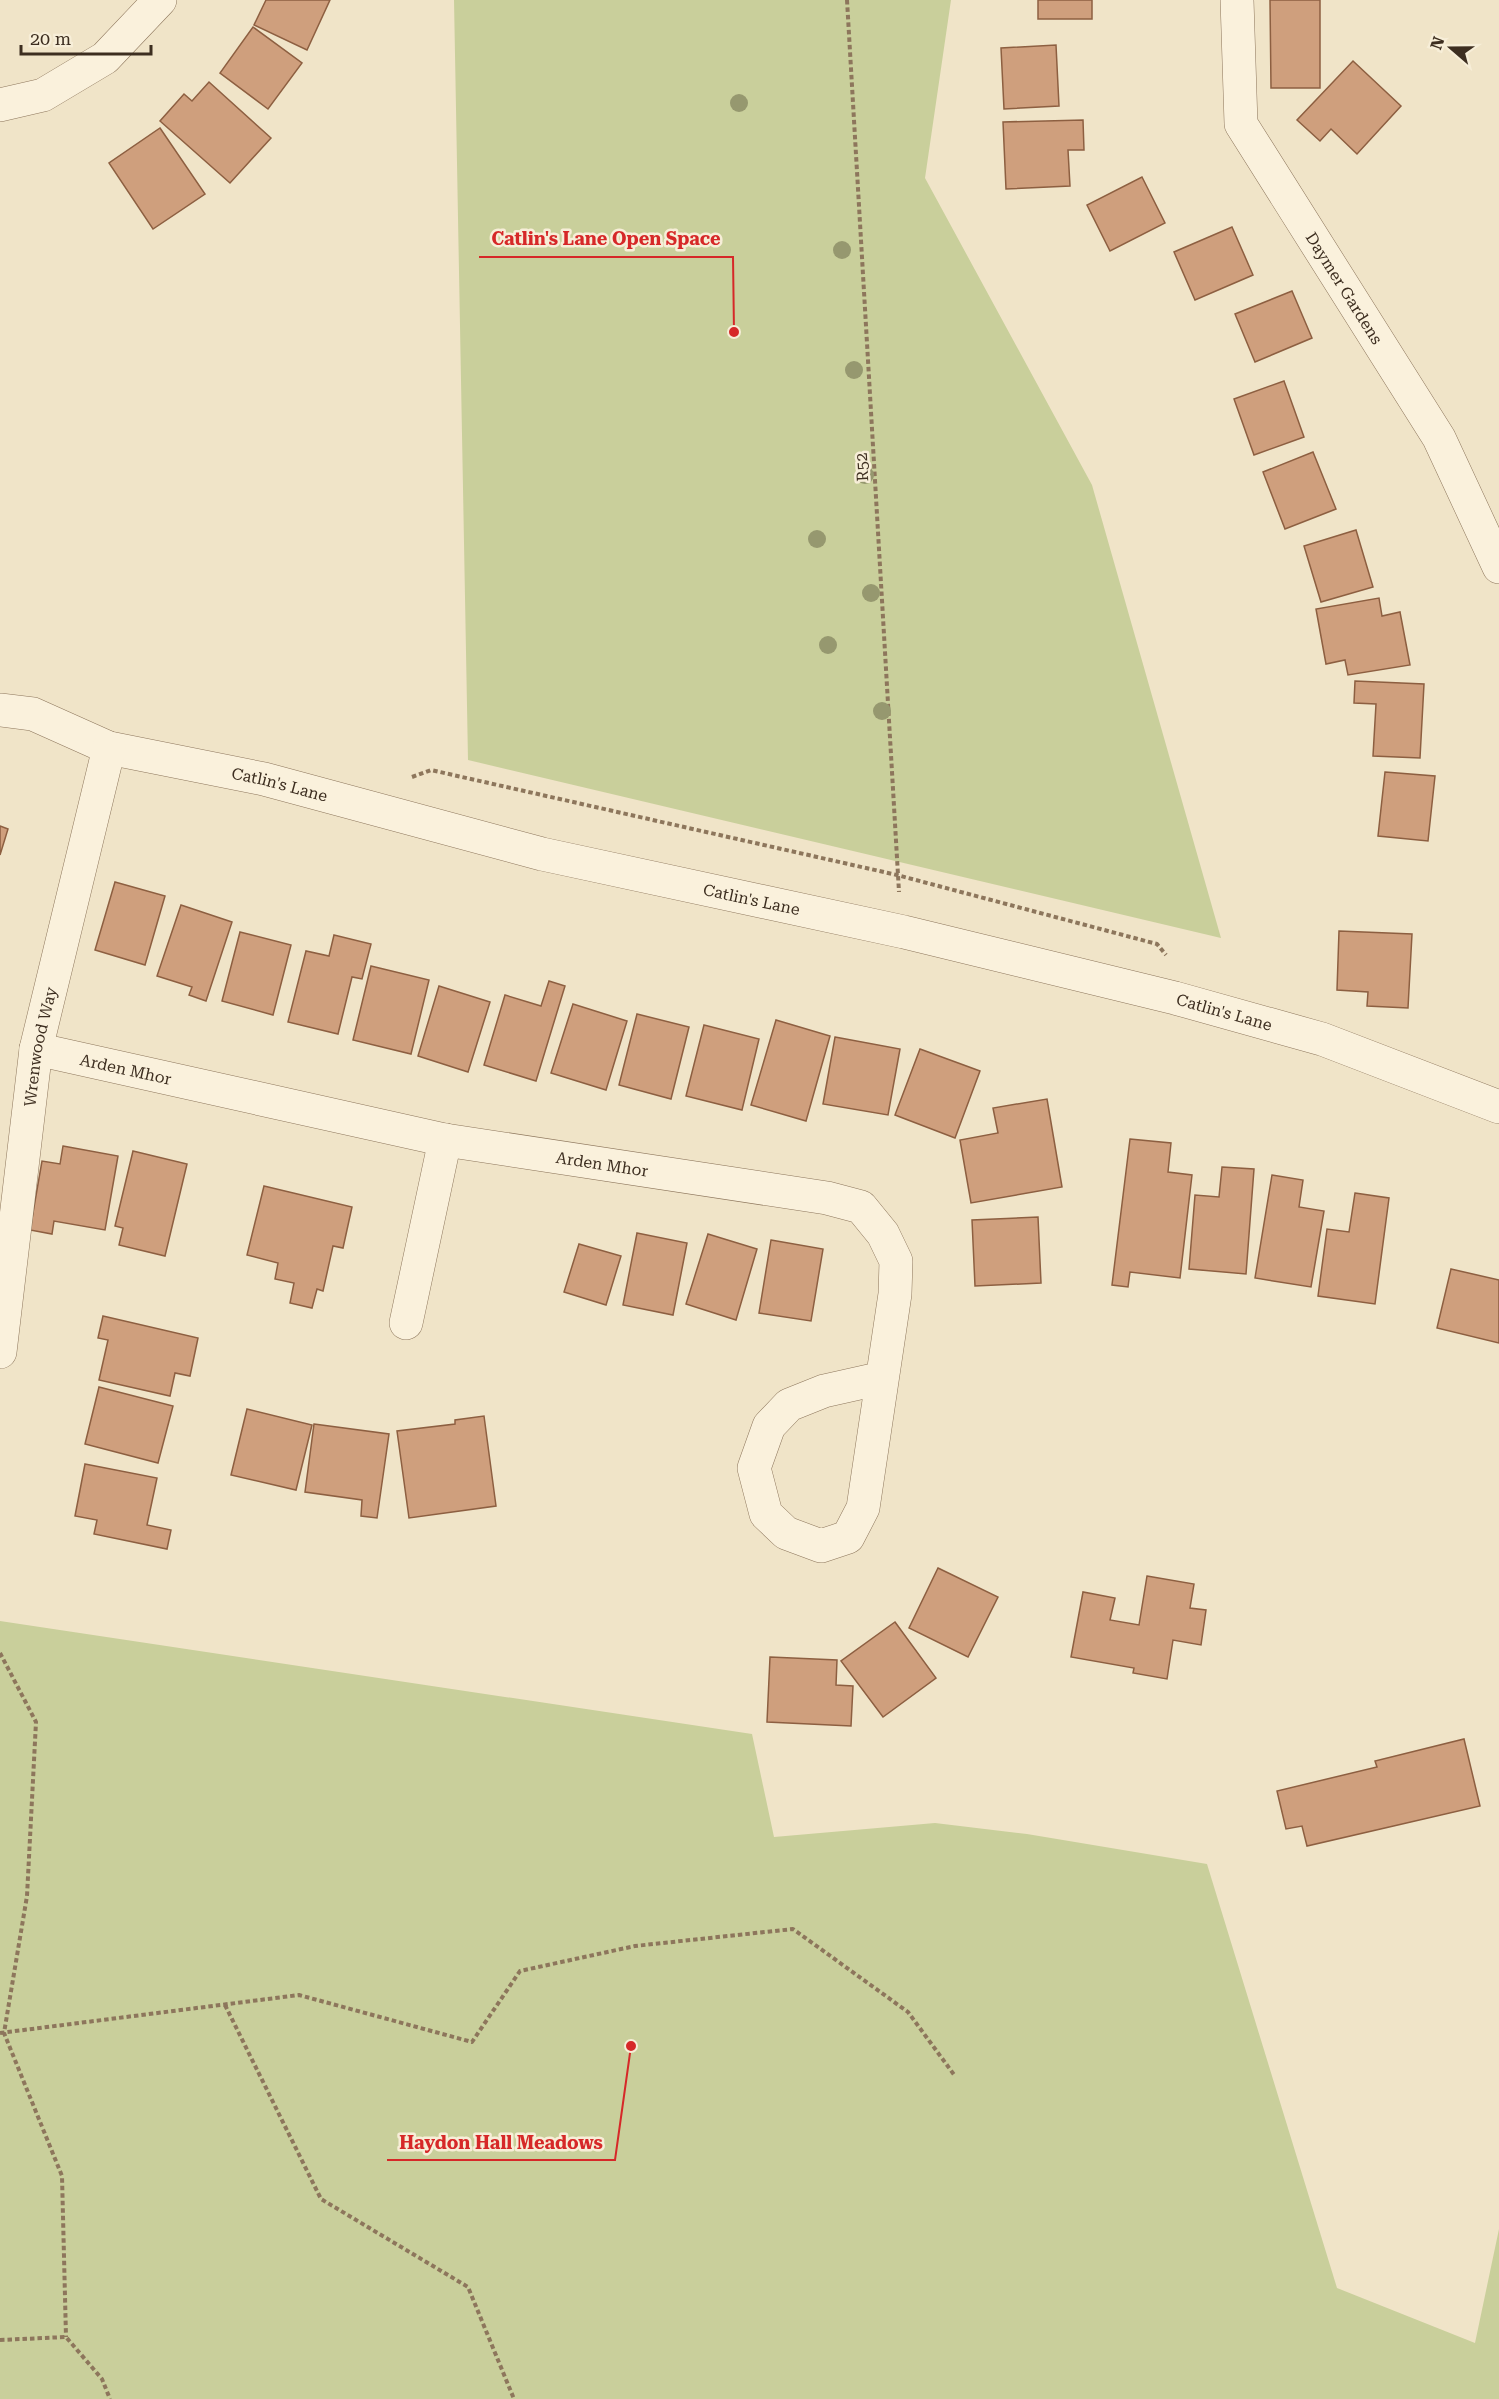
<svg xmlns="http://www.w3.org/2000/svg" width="1499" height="2399" font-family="'Roboto Serif',serif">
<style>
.green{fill:#c9cf9b}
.building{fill:#cf9f7d;stroke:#8d5f41;stroke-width:1.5}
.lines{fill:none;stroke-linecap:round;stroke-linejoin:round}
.street-casing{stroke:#8d765c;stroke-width:34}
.path{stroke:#8d765c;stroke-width:4;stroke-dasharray:4.5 3;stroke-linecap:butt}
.street{stroke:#faf1dc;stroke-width:33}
.tree{fill:#96986f}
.labels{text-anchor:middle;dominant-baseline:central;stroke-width:5;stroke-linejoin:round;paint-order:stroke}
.street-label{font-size:16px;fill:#3d2e20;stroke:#f7eed8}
.leader{fill:none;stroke:#d62828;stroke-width:2}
.callout-dot{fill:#d62828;stroke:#f7eed8;stroke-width:2}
.callout-label{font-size:18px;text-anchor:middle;font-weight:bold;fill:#d62828;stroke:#f7eed8;stroke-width:5;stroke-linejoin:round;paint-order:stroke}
</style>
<rect width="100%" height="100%" fill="#f0e4c8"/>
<g class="green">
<path d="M454,0h497l-26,178 167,307 129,453 -753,-178z"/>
<path d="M0,1621l752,113 22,103 161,-14 92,11 180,30 130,424 138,55 24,-114v170h-1499z"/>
</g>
<g class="building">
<path d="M266,0h64l-23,50 -53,-25z"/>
<rect x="1038" y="0" width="54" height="19"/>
<path d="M1270,0h50v88h-49z"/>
<path d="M253,27l49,36 -34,46 -48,-36z"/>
<path d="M1056,45l3,61 -55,3 -3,-61z"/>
<path d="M1353,61l48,45 -44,48 -26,-25 -11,12 -23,-21z"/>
<path d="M209,82l62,56 -41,45 -70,-62 24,-27 8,7z"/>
<path d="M1083,120l1,30h-16l2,36 -64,3 -3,-67z"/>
<path d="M160,128l45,66 -52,35 -44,-66z"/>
<path d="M1142,177l23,46 -55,28 -23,-46z"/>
<path d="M1232,227l21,48 -58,25 -21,-48z"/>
<path d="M1292,291l20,47 -57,24 -20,-48z"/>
<path d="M1284,381l20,56 -50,18 -20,-56z"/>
<path d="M1313,452l23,57 -51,20 -22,-57z"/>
<path d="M1356,530l17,57 -52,15 -17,-56z"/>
<path d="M1379,598l3,18 18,-4 10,53 -62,10 -3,-15 -19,4 -10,-55z"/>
<path d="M1355,681l69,3 -4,74 -47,-2 3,-52 -22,-1z"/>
<path d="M1385,772l50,4 -7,65 -50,-5z"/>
<path d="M0,826l8,3 -8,26z"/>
<path d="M115,882l50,14 -20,69 -50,-15z"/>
<path d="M181,905l51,17 -26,79 -17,-6 3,-8 -35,-11z"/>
<path d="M1339,931l73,3 -4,74 -41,-2 1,-14 -31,-2z"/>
<path d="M240,932l51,13 -18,70 -51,-14z"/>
<path d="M334,935l37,9 -9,35 -10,-2 -14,57 -50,-12 18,-71 23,5z"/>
<path d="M371,966l58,14 -18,74 -58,-14z"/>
<path d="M549,981l16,5 -29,95 -52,-16 21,-70 36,11z"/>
<path d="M439,986l51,16 -22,70 -50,-16z"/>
<path d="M573,1004l54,17 -21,69 -55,-17z"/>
<path d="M637,1014l52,13 -18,72 -52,-14z"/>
<path d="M776,1020l54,16 -24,85 -55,-16z"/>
<path d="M704,1025l55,14 -17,71 -56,-14z"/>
<path d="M835,1037l65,12 -12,66 -65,-11z"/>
<path d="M920,1049l60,22 -25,67 -60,-23z"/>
<path d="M1047,1099l15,88 -91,16 -11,-63 38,-7 -5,-25z"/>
<path d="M1130,1139l41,4 -3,29 24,3 -12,103 -50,-6 -2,15 -16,-2z"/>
<path d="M63,1146l55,10 -13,74 -51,-9 -2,13 -22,-4 12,-69 18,3z"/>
<path d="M133,1151l54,13 -22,92 -46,-11 4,-17 -8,-2z"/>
<path d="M1222,1167l32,2 -8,105 -57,-5 6,-74 24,2z"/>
<path d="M1272,1175l31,5 -4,27 25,4 -13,76 -56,-9z"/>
<path d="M264,1186l88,21 -9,41 -10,-2 -10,45 -6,-2 -5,19 -22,-5 4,-20 -19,-4 3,-16 -31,-8z"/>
<path d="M1355,1193l34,5 -14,106 -57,-8 9,-67 22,3z"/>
<path d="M1038,1217l3,66 -66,3 -3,-66z"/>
<path d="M637,1233l50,10 -14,72 -50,-10z"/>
<path d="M708,1234l49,15 -21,71 -50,-16z"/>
<path d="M771,1240l52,9 -12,72 -52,-8z"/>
<path d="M579,1244l42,12 -15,49 -42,-13z"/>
<path d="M1451,1269l48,11v63l-62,-15z"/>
<path d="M103,1316l95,22 -8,38 -15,-3 -5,23 -71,-16 9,-40 -10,-2z"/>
<path d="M99,1387l74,19 -15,57 -73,-19z"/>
<path d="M247,1409l65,16 -16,65 -65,-15z"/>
<path d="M484,1416l12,90 -87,12 -12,-87 58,-7v-4z"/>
<path d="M314,1424l75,10 -12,84 -16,-2 1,-16 -57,-8z"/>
<path d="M85,1464l72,14 -10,47 24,5 -4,19 -73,-15 3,-14 -22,-4z"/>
<path d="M938,1568l60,29 -30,60 -59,-29z"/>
<path d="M1147,1576l47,8 -4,24 16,2 -5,35 -28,-5 -6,39 -34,-6 1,-5 -63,-11 12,-65 32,6 -5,22 29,5z"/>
<path d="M895,1622l41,56 -53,39 -42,-56z"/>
<path d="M770,1657l67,3 -1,25 17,1 -2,40 -84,-4z"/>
<path d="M1464,1739l16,67 -173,40 -5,-20 -16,3 -9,-38 100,-24 -2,-6z"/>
</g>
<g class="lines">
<defs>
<g id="street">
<path id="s1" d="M1237,0l4,124 198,314 60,129"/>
<path d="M0,105l43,-10 62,-37 55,-58"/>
<path id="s2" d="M0,710l33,4 76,34 155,31 278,75 362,78 271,66 147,41 177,68"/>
<path id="s3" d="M36,1049l409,91 382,58 34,9 22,27 13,27 -1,33 -32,214 -15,29 -27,9 -35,-13 -20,-19 -12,-46 15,-42 20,-21 35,-14 58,-13"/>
<path d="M406,1323l39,-183"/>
<path id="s4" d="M0,1352l36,-303 73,-301"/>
</g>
</defs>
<use href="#street" class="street-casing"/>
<g class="path">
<path d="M847,0l52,892"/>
<path d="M412,777l19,-7 466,105 260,69 9,11"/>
<path d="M0,1653l36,69 -9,174 -23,137 58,143 4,161"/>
<path d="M225,2005l96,194 147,88 46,112"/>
<path d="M0,2033l299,-38 173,47 48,-71 115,-25 158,-17 115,83 47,64"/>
<path d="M0,2340l66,-3 36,42 8,20"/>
</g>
<use href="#street" class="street"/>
</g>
<g class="tree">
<circle cx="739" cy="103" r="9"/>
<circle cx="842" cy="250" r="9"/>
<circle cx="854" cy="370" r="9"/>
<circle cx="865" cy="475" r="9"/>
<circle cx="817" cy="539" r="9"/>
<circle cx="871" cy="593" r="9"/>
<circle cx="828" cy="645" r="9"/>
<circle cx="882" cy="711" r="9"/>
</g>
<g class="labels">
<g class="street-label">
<text stroke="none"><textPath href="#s1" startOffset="318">Daymer Gardens</textPath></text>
<text transform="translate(862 467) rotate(-93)">R52</text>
<text stroke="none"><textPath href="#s2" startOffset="291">Catlin's Lane</textPath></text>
<text stroke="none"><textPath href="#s2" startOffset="777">Catlin's Lane</textPath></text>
<text stroke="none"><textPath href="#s2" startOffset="1263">Catlin's Lane</textPath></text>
<text stroke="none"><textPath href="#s4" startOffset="308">Wrenwood Way</textPath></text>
<text stroke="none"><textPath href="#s3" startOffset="92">Arden Mhor</textPath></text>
<text stroke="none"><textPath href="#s3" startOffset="578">Arden Mhor</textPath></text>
</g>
</g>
<path class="leader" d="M734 332L733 257H479M631 2046L615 2160H387"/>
<g class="callout-dot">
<circle cx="734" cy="332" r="6"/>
<circle cx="631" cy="2046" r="6"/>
</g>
<g class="callout-label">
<text x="606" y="245">Catlin's Lane Open Space</text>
<text x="501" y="2149">Haydon Hall Meadows</text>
</g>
<g transform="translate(1451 48) rotate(290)" stroke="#f7eed8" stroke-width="4.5" paint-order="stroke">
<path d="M0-4.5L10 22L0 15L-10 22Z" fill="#3d2e20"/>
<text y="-9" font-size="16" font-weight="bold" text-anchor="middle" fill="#3d2e20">N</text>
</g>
<path d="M21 45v9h130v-9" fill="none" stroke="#3d2e20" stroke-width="3"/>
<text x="30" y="45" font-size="18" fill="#3d2e20" stroke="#f7eed8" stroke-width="4.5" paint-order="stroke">20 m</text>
</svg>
